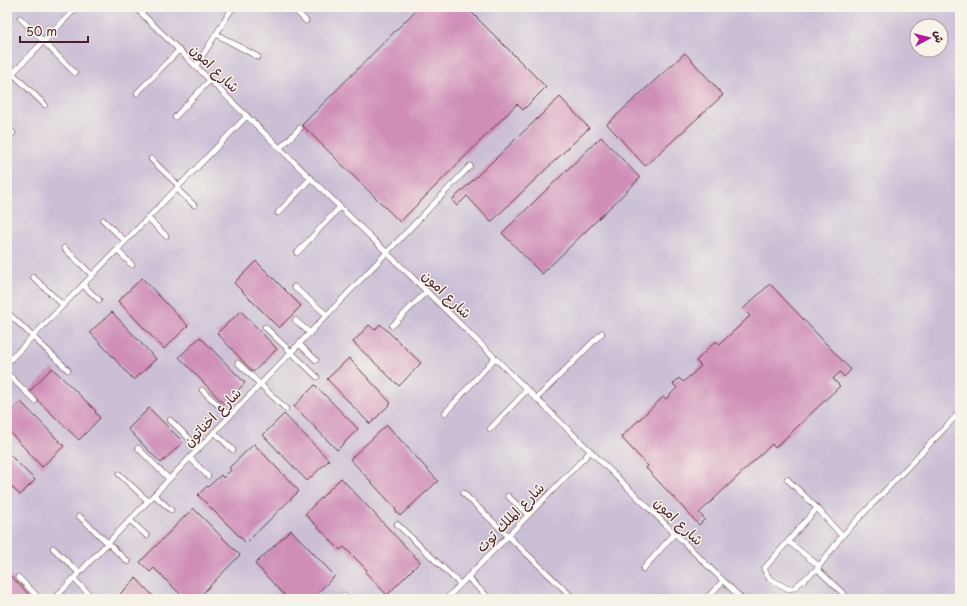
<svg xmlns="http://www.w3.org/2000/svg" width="967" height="606" font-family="'Playpen Sans','Playpen Sans Arabic',sans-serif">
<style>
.industrial{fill:#cbbfd6;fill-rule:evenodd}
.building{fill:#cf8db8}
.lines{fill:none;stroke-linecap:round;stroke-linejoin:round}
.lane-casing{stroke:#633d43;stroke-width:6}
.lane{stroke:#fff;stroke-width:5}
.labels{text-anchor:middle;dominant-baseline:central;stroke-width:3;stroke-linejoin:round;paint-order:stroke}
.street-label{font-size:14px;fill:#4a1f2b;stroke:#f7f3e8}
</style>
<rect width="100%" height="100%" fill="#f7f3e8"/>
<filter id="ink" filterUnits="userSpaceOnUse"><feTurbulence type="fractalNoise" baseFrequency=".025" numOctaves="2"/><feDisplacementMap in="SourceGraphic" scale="8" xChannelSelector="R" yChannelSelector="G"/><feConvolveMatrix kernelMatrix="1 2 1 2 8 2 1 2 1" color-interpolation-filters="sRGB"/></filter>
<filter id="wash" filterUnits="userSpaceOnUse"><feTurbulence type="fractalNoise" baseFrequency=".012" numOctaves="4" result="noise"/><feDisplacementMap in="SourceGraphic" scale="16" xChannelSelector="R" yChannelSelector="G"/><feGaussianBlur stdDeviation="0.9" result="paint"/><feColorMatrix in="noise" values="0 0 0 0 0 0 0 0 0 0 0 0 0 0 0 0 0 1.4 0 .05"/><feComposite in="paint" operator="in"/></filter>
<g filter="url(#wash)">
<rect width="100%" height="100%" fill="#f0e6cc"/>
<path class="industrial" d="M7,7h953v592h-953zM917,26h24v24h-24z"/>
<g id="blocks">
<g class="building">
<path d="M419,7h47l80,80 -23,23 -6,-6 -117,118 -98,-97z"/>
<path d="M685,53l38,42 -78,71 -38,-42z"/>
<path d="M560,97l29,31 -98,94 -24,-26 -10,10 -5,-6z"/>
<path d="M601,137l39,41 -98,96 -40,-41z"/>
<path d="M256,261l45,45 -22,22 -45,-45z"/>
<path d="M142,278l46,48 -24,23 -46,-48z"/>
<path d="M770,284l81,86 -7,7 -4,-5 -7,7 7,7 -65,62 -3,-4 -73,69 6,6 -6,6 -53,-57 2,-2 -27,-29 42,-40 3,2 11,-11 -4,-4 6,-6 4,4 18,-16 -5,-5 20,-20 4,3 30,-28 -7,-7z"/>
<path d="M241,311l36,38 -24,23 -36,-39z"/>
<path d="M112,312l44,47 -22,21 -44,-48z"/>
<path d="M380,324l41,39 -22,23 -46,-44 16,-17 6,5z"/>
<path d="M200,337l45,46 -21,21 -45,-47z"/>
<path d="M349,358l42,45 -21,21 -43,-45z"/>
<path d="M52,368l44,43 -1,1 5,6 -21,22 -50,-48z"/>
<path d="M315,385l43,44 -21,21 -43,-44z"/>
<path d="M21,402l43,44 -22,21 -35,-38v-14z"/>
<path d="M149,408l34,34 -22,21 -33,-34z"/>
<path d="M284,414l45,46 -22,21 -44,-46z"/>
<path d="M387,425l51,56 -38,35 -5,-6 1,-1 -46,-50z"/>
<path d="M254,444l45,47 -53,52 -48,-48 9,-9 1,1 13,-12 2,3 8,-8 -2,-2z"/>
<path d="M7,452l28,28 -15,15 -13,-13z"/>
<path d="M341,478l79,84 -33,33 -22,-23 2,-2 -23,-23 -4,3 -35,-36z"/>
<path d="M193,508l47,47 -43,44h-12l-31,-31 -4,4 -10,-10z"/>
<path d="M291,530l44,46 -24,23h-23l-33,-35z"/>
<path d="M7,572l25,26 -1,1h-24z"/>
<path d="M136,578l20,21h-41z"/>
</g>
</g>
</g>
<g filter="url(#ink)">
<use href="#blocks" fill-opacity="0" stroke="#633d43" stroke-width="1"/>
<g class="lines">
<defs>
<g id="lane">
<path d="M135,7l607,592"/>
<path d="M292,7l14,14"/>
<path d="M20,18l55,55"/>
<path d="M216,34l42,23"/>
<path d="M196,66l37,-59"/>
<path d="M7,68l38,37"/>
<path d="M7,79l70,-72"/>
<path d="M137,93l42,-43"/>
<path d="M175,117l35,-37"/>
<path d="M7,127l6,6"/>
<path d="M280,148l20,-20"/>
<path d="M151,159l28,27"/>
<path d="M177,189l17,16"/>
<path d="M278,213l33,-35"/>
<path d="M148,218l18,18"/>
<path d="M103,220l22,21"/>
<path d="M64,248l28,27"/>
<path d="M117,250l15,15"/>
<path d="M297,253l43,-46"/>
<path d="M33,277l30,28"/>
<path d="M83,285l16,15"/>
<path d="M294,287l33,28"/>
<path d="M7,312l61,58"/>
<path d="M295,320l15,13"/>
<path d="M392,326l35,-35"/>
<path d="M265,327l52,50"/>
<path d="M299,344l17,16"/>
<path d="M7,363l240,-247"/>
<path d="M238,363l48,46"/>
<path d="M7,373l28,28"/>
<path d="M202,390l28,26"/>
<path d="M537,398l65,-65"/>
<path d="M445,413l50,-55"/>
<path d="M170,420l29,28"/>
<path d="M490,429l37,-39"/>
<path d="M214,432l19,18"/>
<path d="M138,448l31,31"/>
<path d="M190,458l18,18"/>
<path d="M119,474l29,27"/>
<path d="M787,479l30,29 25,28"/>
<path d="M463,493l108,103"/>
<path d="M154,495l17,15"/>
<path d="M508,496l20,19"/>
<path d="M79,516l49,46"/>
<path d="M130,520l17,16"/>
<path d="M397,524l63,60"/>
<path d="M789,542l30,24"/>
<path d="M53,548l26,25"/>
<path d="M643,569l32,-36"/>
<path d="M817,569l-23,19 -6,1 -19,-11 -5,-9 53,-61"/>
<path d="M18,577l22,22"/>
<path d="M467,577l23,22"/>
<path d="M74,579l16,16"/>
<path d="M343,595l4,4"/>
<path d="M54,599l416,-433"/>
<path d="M446,599l145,-148"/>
<path d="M706,599l17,-18"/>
<path d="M849,599l-32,-30 25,-33 118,-124"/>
</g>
</defs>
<use href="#lane" class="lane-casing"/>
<use href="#lane" class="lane"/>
</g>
</g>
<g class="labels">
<g class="street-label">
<text transform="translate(215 68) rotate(44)">شارع امون</text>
<text transform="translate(447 294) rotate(44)">شارع امون</text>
<text transform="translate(212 417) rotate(-46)">شارع اخناتون</text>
<text transform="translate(510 517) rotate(-46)">شارع الملك توت</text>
<text transform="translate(679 521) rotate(44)">شارع امون</text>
</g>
</g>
<rect width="967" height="606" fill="none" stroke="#f7f3e8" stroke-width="24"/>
<g transform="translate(929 38) rotate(83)"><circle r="19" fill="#f7f3e8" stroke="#b29e9c"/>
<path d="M0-3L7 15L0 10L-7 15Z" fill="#b5179e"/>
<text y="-6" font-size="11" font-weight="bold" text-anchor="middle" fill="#4a1f2b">ش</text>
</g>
<path d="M20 36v6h68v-6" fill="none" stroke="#4a1f2b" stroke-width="2"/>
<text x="26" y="36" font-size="12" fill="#4a1f2b" stroke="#f7f3e8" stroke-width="3" paint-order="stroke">50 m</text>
</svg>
